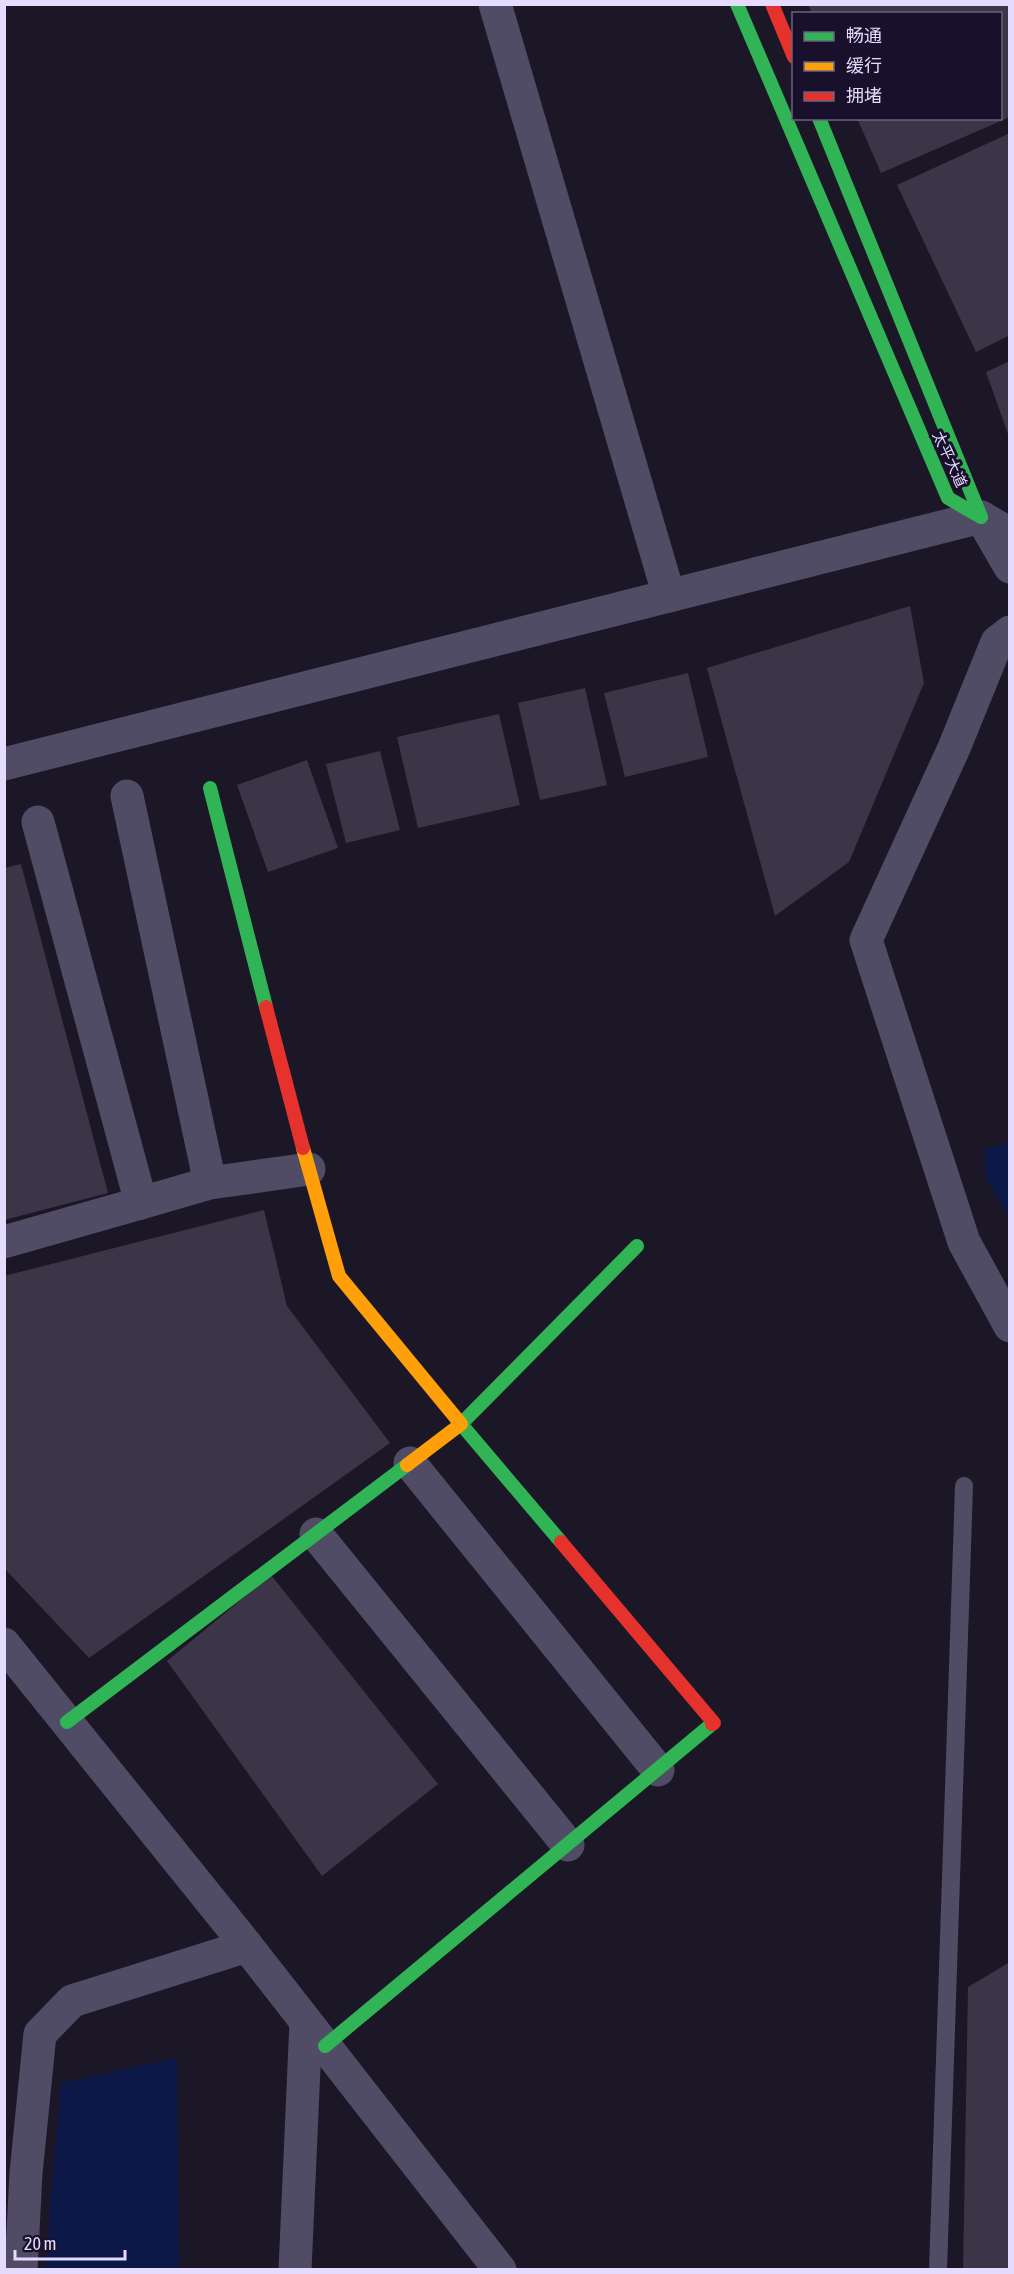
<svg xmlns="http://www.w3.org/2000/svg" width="1014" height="2274" font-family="'Asap Condensed','Noto Sans SC',sans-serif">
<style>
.water{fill:#0c1848}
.building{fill:#3b3547}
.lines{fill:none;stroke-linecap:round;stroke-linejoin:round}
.lane{stroke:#514c66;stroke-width:18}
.street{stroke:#514c66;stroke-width:33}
.fast{stroke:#30b455;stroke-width:14}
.slow{stroke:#ff9f0a;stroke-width:14}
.jam{stroke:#e5322d;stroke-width:14}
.labels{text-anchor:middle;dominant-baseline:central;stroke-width:6;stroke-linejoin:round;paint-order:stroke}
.street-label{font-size:15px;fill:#e5dbff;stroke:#19112c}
</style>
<rect width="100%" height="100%" fill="#1c1726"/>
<g class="water">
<path d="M1009,1143h1l-1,73 -24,-39v-29z"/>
<path d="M177,2058l2,211h-134l16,-186z"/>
</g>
<g class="building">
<path d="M808,4h202v113l-129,56 -24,-55h143v-104h-188z"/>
<path d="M1010,133v202l-34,17 -79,-167z"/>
<path d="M1010,361v75l-1,1 -23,-65z"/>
<path d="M910,606l14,77 -75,179 -74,54 -68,-248z"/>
<path d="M688,673l20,84 -83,20 -21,-84z"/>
<path d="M585,688l22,97 -67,15 -22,-97z"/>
<path d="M499,714l21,91 -102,23 -21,-91z"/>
<path d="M380,751l20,79 -54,13 -20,-79z"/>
<path d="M307,760l31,88 -70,24 -31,-87z"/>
<path d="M21,864l87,329 -104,27v-352z"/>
<path d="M264,1210l23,96 103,137 -301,215 -85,-90v-292z"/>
<path d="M271,1575l167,209 -116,92 -155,-215z"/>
<path d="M1010,1962v308h-47l5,-283z"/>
</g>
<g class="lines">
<path class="lane" d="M938,2270l26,-784"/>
<g class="street">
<path d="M495,4l174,592"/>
<path d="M981,517l29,50"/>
<path d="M1010,632l-13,10 -43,106 -88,192 98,302 46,84"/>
<path d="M4,764l977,-247 29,17"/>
<path d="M127,796l83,387 99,-14"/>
<path d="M38,822l103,381 69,-20"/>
<path d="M4,1242l137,-39"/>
<path d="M410,1463l248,307"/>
<path d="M316,1534l252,311"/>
<path d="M4,1644l243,302 253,324"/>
<path d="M21,2270l5,-97 14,-139 32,-33 175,-55"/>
<path d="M295,2270l11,-248"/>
</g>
<g class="fast">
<path d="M737,4l211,494 33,19"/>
<path d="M819,118l162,399"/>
<path d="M210,788l56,219"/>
<path d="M561,1542l-100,-118 176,-178"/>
<path d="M67,1722l340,-257"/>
<path d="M325,2046l387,-322"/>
</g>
<path class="slow" d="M303,1148l36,128 122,148 -54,41"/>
<g class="jam">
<path d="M772,4l22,53"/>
<path d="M266,1007l37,141"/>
<path d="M561,1542l153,181 -2,1"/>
</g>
</g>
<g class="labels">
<g class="street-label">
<text transform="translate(950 459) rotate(65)">太平大道</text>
</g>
</g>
<rect width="1014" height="2274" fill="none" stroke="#e5dbff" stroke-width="12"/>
<rect x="792" y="12" width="210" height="108" fill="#19112c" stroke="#6b6280" stroke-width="1.5"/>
<rect x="804" y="32" width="30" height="9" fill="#30b455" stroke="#6b6280" stroke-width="1.5"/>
<text x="846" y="42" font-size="18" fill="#e5dbff">畅通</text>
<rect x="804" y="62" width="30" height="9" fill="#ff9f0a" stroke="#6b6280" stroke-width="1.5"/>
<text x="846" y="72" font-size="18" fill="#e5dbff">缓行</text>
<rect x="804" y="92" width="30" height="9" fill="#e5322d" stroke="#6b6280" stroke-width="1.5"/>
<text x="846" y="102" font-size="18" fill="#e5dbff">拥堵</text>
<path d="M15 2250v9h110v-9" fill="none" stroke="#e5dbff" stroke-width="3"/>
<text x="24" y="2250" font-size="18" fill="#e5dbff" stroke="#19112c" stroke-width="4.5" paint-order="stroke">20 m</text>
</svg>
